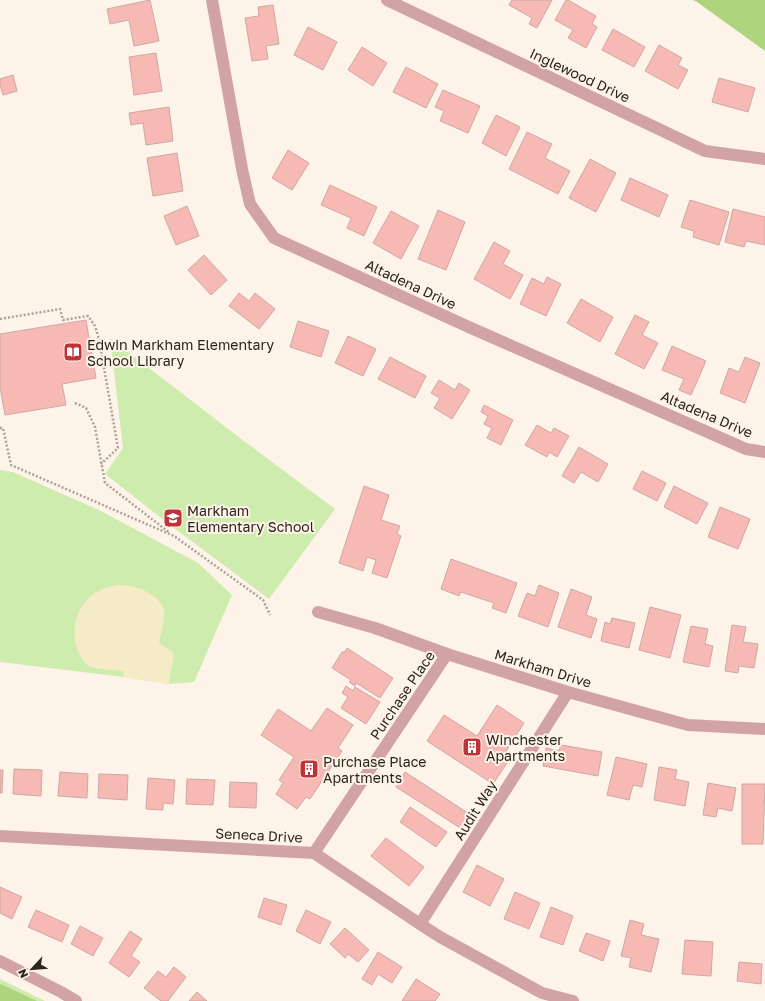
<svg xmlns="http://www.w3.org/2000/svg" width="765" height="1001" font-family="'Golos Text',sans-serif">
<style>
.green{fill:#ceecae}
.forest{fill:#aed57e}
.sand{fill:#f5ebc6}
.building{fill:#f7b9b3;stroke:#cda8a4}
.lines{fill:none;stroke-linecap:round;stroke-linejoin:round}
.path{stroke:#aca298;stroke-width:2.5;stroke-dasharray:2 2;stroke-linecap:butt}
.minor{stroke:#d1a3a5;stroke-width:12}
.labels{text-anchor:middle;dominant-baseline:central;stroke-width:4;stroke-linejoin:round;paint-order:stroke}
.street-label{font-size:14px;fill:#2e241b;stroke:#fef3e9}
.poi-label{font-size:14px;fill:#2e241b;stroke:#fef3e9;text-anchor:start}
</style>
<rect width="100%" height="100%" fill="#fef3e9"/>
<g class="green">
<path d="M110,338l130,100 95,71 -66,90 -95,-71 -69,-54 18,-26z"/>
<path d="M0,470l13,2 88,39 97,52 34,32 -38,87 -25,2 -45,-7 -124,-15z"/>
<path d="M0,979l45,22h-45z"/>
</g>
<g class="forest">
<path d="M693,0h72v51l-68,-49z"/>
<path d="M0,984l3,1 34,16h-37z"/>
</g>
<path class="sand" d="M117,585c15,0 27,3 39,13 4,4 7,7 8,13 1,9 -3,22 -5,32l15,10 -5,31 -45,-7 -1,-6c-8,-1 -29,-1 -34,-5 -4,-2 -6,-5 -8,-9 -12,-19 -7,-48 11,-62 8,-6 16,-8 25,-10z"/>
<g class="building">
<path d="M150,0l9,41 -25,5 -5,-26 -19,4 -3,-15z"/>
<path d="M512,0h40l-15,28 -8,-4 3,-6 -23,-13z"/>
<path d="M566,0h2l28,16 -4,8 5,3 -11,21 -18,-10 5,-8 -18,-10z"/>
<path d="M273,5l6,39 -13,2 2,13 -16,2 -7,-43 14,-2 -1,-9z"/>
<path d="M308,27l29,15 -14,28 -29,-15z"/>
<path d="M613,29l32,18 -11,20 -32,-17z"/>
<path d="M659,45l23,13 -4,7 10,5 -10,19 -33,-18z"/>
<path d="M362,47l25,16 -14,23 -25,-16z"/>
<path d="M156,53l6,38 -28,4 -5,-38z"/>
<path d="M406,67l32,17 -12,24 -33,-16z"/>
<path d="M13,75l4,16 -14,4 -3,-10v-6z"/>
<path d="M719,78l36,10 -7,24 -36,-10z"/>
<path d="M443,90l37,16 -12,27 -28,-12 4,-10 -9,-4z"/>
<path d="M169,107l4,34 -27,4 -3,-22 -12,2 -2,-12z"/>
<path d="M496,115l24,12 -14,29 -24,-13z"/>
<path d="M527,132l25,12 -7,14 25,13 -12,23 -49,-25z"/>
<path d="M288,150l21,13 -17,27 -20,-12z"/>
<path d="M177,153l6,38 -30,5 -6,-38z"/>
<path d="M590,159l26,14 -20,39 -27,-14z"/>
<path d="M630,178l38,17 -9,22 -38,-17z"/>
<path d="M330,185l47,22 -13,29 -17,-8 4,-10 -30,-13z"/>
<path d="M690,200l39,12 -10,33 -26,-8 1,-6 -13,-4z"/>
<path d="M187,206l12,30 -23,9 -12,-29z"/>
<path d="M733,209l32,8v28l-19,-4 -2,6 -19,-5z"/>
<path d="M438,210l27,12 -19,48 -28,-11z"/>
<path d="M391,211l28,15 -18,33 -28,-16z"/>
<path d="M494,242l16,9 -7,13 20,11 -13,24 -36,-20z"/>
<path d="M204,255l23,25 -16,15 -23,-25z"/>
<path d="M547,277l14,7 -15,32 -26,-12 12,-26 12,6z"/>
<path d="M239,293l10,8 6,-8 20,16 -16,20 -30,-23z"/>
<path d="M581,299l32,18 -13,25 -33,-19z"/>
<path d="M635,315l14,7 -7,13 16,8 -14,26 -29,-15z"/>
<path d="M86,320l10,58 -34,6 4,21 -61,10 -5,-28v-53z"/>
<path d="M298,321l31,10 -8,26 -31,-10z"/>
<path d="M348,336l28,13 -13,27 -28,-13z"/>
<path d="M672,346l34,15 -15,34 -12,-5 5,-11 -22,-9z"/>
<path d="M390,357l36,19 -11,22 -37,-19z"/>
<path d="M745,357l15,6 -15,40 -25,-10 9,-25 10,4z"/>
<path d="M439,380l16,10 4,-7 11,7 -18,29 -18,-11 6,-10 -9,-5z"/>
<path d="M484,405l29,15 -12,25 -14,-7 5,-10 -8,-4 4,-8 -7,-4z"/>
<path d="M537,425l14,8 3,-5 15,8 -12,21 -8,-5 -2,5 -22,-12z"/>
<path d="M579,447l29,17 -10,18 -17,-10 -7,11 -12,-7z"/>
<path d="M642,471l24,12 -9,18 -24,-12z"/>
<path d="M364,486l25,9 -8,25 19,6 -3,8 4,2 -14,42 -15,-5 4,-13 -9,-3 -4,14 -24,-8z"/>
<path d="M674,486l34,17 -11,21 -33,-17z"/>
<path d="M720,507l30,12 -12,30 -30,-12z"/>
<path d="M451,559l66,24 -11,30 -14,-5 2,-5 -33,-11 -2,4 -18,-7z"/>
<path d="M539,585l20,8 -11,34 -30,-11 9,-23 8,3z"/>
<path d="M571,589l21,8 -6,18 11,4 -6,19 -33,-11z"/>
<path d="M650,607l31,8 -11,43 -31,-8z"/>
<path d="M612,618l23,5 -6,25 -28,-7 4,-19 5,2z"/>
<path d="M732,625l14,2 -3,15 15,2 -4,24 -15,-2 -1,7 -13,-2z"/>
<path d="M691,626l17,3 -3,15 8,2 -4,21 -26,-5z"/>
<path d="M347,648l46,30 -13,20 -24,-15 -1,3 -6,-4 2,-2 -19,-12 10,-16h3z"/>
<path d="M346,686l7,5 2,-4 25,15 -14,22 -25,-16 7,-11 -6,-4z"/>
<path d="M497,705l27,18 -19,30 6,4 -18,27 -66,-43 17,-26 33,21z"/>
<path d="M327,708l26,17 -15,23 4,3 -32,48 -4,-2 -9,12 -21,-15 7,-11 -4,-3 15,-23 -33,-22 17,-26 33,22z"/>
<path d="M561,745l41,7 -4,24 -55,-10 3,-18 13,3z"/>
<path d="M616,757l31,7 -5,23 -9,-2 -4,15 -22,-5z"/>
<path d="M659,767l18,3 -2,9 14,3 -4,24 -31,-6z"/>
<path d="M14,769l28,1 -1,26 -28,-2z"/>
<path d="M0,770h3l-1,23h-2z"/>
<path d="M60,772l28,2 -1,24 -29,-2z"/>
<path d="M405,772l69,45 -9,14 -69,-44z"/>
<path d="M99,774l29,1 -1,25 -29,-2z"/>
<path d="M148,778l27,2 -2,24 -10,-1v7l-17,-1z"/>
<path d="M187,779l28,1 -2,25 -27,-1z"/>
<path d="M230,782l27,1 -1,25 -27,-1z"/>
<path d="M708,783l28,5 -4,23 -14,-3 -2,9 -13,-2z"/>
<path d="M742,784h23l-2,60h-21z"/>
<path d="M410,807l37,25 -11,15 -36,-25z"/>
<path d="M386,838l38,29 -15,19 -38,-30z"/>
<path d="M477,865l27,14 -14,27 -27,-14z"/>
<path d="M0,887l22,10 -10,22 -12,-6z"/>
<path d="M515,892l25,11 -11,26 -25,-10z"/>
<path d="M264,898l23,7 -6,20 -23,-8z"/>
<path d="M551,907l22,9 -10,29 -23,-8z"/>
<path d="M36,910l33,15 -7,17 -34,-15z"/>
<path d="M306,910l25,12 -11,22 -24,-13z"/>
<path d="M630,920l14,4 -3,11 18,4 -8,33 -22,-5 2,-9 -10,-2z"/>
<path d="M80,926l23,12 -10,18 -22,-12z"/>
<path d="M345,928l24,22 -11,12 -10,-8 -3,4 -15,-14z"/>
<path d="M130,931l12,8 -11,17 9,6 -11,15 -20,-14z"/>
<path d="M586,933l24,8 -7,20 -24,-10z"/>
<path d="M685,940l28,2 -2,34 -29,-2z"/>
<path d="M378,952l24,15 -10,16 -14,-9 -6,11 -10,-6z"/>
<path d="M739,962l23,2 -1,20 -24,-3z"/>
<path d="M174,967l12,10 -18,24h-7l-17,-13 14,-17 8,6z"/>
<path d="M416,979l24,15 -5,7h-33z"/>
<path d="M197,992l10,9h-18z"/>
</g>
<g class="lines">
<g class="path">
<path d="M0,319l60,-10 3,11 25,-4 7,10 4,13 19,109 -17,16"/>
<path d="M75,403l11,5 9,19 10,56 65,50"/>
<path d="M0,428h3l8,37 163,71 89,64 7,15"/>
</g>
<g class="minor">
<path d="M212,0l30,169 8,35 24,34 197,90 275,121 19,3"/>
<path d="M387,0l318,151 60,8"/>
<path d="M318,612l57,16 72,26 121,38 120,33 77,4"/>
<path d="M0,836l314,17 106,71 20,13 102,56 31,8"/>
<path d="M314,853l133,-199"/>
<path d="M420,924l148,-232"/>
<path d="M0,961l61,31 15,9"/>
</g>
</g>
<defs>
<symbol id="library-square" viewBox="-11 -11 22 22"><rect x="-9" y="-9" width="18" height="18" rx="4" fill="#c1313a" stroke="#fef3e9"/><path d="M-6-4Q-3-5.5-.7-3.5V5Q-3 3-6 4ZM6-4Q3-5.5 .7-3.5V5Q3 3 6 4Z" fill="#fff"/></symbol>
<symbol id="school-square" viewBox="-11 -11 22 22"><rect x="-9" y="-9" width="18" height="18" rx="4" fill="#c1313a" stroke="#fef3e9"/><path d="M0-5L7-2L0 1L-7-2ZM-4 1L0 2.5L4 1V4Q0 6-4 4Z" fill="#fff"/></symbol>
<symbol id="building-square" viewBox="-11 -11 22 22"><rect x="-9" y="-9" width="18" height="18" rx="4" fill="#c1313a" stroke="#fef3e9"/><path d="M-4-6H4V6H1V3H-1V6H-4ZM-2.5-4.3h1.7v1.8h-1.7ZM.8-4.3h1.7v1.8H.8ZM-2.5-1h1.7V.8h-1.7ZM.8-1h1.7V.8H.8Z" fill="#fff"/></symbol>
</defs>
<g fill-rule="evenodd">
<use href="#library-square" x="62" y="341" width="22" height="22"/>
<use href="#school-square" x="162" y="507" width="22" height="22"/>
<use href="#building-square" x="461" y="736" width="22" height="22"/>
<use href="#building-square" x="298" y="758" width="22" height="22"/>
</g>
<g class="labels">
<g class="street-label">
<text transform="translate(580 75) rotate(25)">Inglewood Drive</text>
<text transform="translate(411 284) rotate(25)">Altadena Drive</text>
<text transform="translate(707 414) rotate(23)">Altadena Drive</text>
<text transform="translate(543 668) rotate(17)">Markham Drive</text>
<text transform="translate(402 695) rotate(-56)">Purchase Place</text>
<text transform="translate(475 810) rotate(-58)">Audit Way</text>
<text transform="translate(259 835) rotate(3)">Seneca Drive</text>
</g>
<g class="poi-label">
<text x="87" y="344">Edwin Markham Elementary<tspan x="87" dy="16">School Library</tspan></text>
<text x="187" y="510">Markham<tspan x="187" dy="16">Elementary School</tspan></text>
<text x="486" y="739">Winchester<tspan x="486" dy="16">Apartments</tspan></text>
<text x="323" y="761">Purchase Place<tspan x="323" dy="16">Apartments</tspan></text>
</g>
</g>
<g transform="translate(32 969) rotate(244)" stroke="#fef3e9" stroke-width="3" paint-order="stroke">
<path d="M0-3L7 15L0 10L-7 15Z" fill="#2e241b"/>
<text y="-6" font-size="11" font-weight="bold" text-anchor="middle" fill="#2e241b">N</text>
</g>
</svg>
